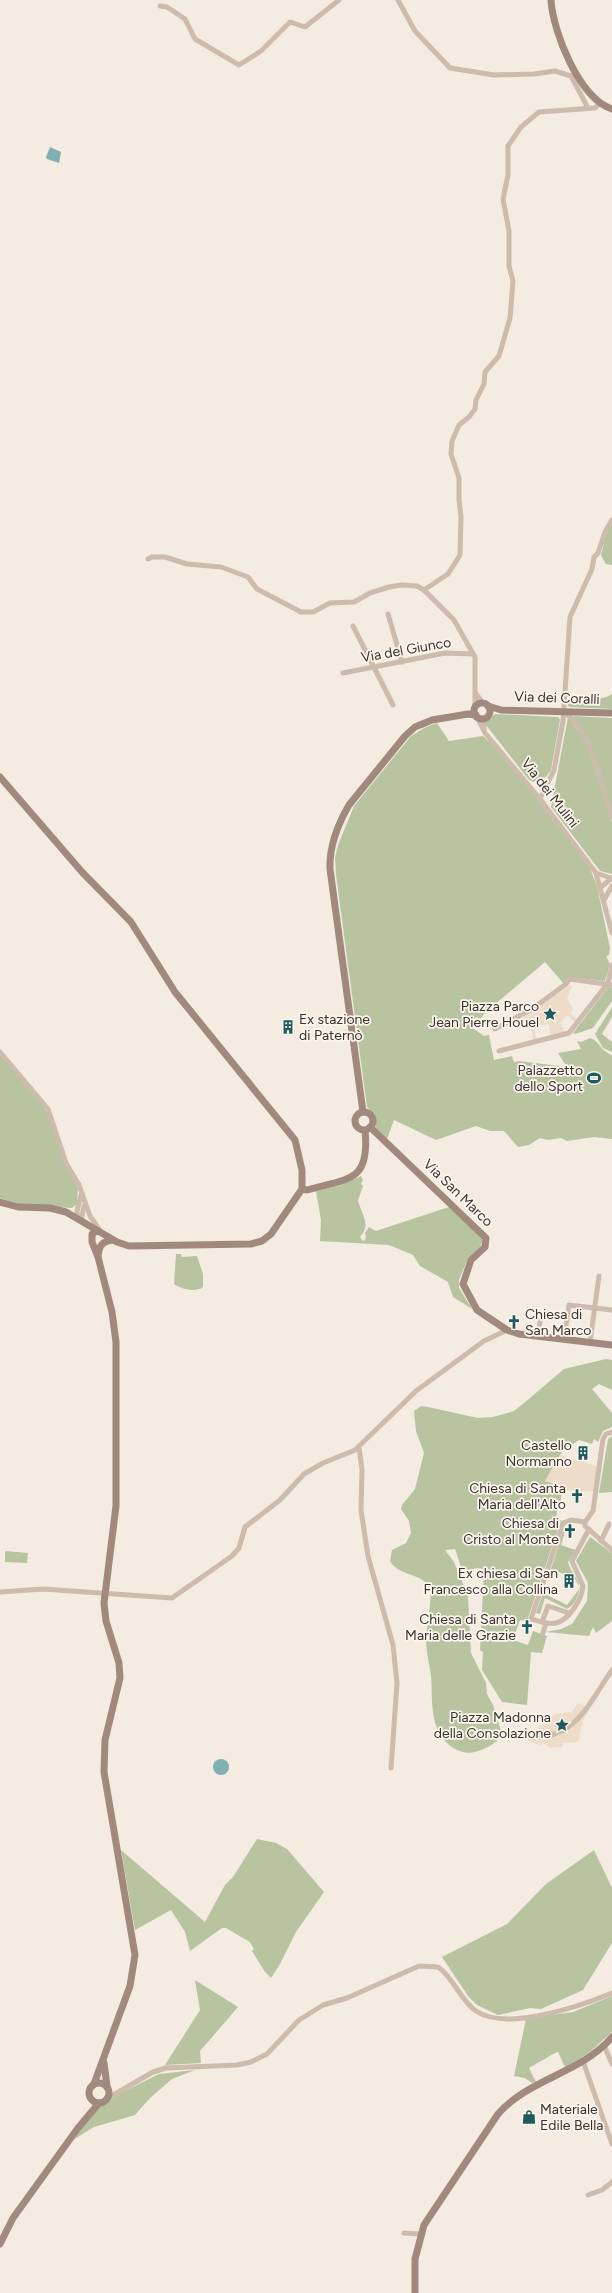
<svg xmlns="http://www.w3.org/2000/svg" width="612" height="2293" font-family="Figtree,sans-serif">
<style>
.green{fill:#b8c4a0}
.plaza{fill:#ecdcc8}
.water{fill:#7fb0b2}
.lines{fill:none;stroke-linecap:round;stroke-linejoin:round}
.street{stroke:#cdbbac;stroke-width:5}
.secondary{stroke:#a18a7d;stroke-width:7}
.labels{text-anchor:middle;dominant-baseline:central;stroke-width:3.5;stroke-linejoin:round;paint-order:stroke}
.street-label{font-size:14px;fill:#3b302b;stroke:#fbf5ee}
.poi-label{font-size:14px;fill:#3b302b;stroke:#fbf5ee;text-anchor:end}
</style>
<rect width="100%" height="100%" fill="#f4ebe1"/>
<g class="green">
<path d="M612,524v41l-6,-1 -5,-9 5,-20z"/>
<path d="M612,694v15l-43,-2 -2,-4c10,-1 38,-3 45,-9z"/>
<path d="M495,714l63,3 2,3 -9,50 -5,7 -13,5 -4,-2 -43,-55 1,-4z"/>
<path d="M573,716l39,2v95l-22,-71z"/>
<path d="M568,717l19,26 25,79v52l-12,-3 -49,-64z"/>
<path d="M437,723l12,18 34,-5 19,18 87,112 8,20 13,62 -1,7 -3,1 4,8 -5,17 -35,-4 -6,7 -19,-22 -58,49 -7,8 -4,-2 -6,9 14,10 5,-1 5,25 18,-4 2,6 5,-1 48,6 -9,-14 23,-4 -4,-8 4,1 9,-4c9,2 10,13 22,17v84l-18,-2 -27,4 -6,-3 -13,2 -8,-2 -11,7 -11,2 -14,-16h-14l-14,-5 -40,14 -42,-20 -7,19 -11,-11 -1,-12 -8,-9 -31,-232 -1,-17 3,-13 16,-39 57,-70 15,-9z"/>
<path d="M609,986l3,2v13l-19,27 -18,6 -2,-1z"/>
<path d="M612,1007v10l-10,17 10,8v10l-9,-4 -8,-14z"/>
<path d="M0,1055l47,55 31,78 -1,16 -5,4 -53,-4 -19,-6z"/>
<path d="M361,1176l2,4 -2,4 2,2 -5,14c3,14 14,24 2,37l2,3 2,1 2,-3 -1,-5 4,-6 7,4 76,-25 31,33 -3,8 -12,11 -9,22v8l13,21 -19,-12 -5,-15 -28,-16 -7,-11 -24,-10 -69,-4 1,-21 -5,-29 25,-6z"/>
<path d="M176,1254h5l1,3 15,-1 6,18v13c-7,6 -22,2 -29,-3z"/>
<path d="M606,1359l6,1v30l-13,-6 -7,5 20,24v14l-9,4 -5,11 -4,-3 -2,5 -13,-4 -17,12 -17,29 10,3 7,6 -2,16h-2l-2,13 5,1 -34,101 -7,-1 -7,20 15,5 5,-14 14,5 -5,17 -11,-1 -4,53 -25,-3 -20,-32 1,-18 -3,-2 4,-81 -8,-1 -13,5 -8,-24 -10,1 9,12 14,34 3,57 15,30 1,11 6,11 9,29c-6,10 -16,15 -27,18 -7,2 -14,0 -20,-3 -27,-16 -22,-48 -24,-74 -2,-12 -5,-25 -5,-37 1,-10 6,-40 4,-48 -5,-18 -32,-13 -40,-29l2,-11 14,-7 5,-10 -2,-12 -8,-12 1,-4 13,-16 9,-36 -8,-22 -2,-20 7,-5 7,1 50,11 15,-1 21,-6 9,-7 41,-35z"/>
<path d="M612,1436v56l-13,1 9,-54z"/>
<path d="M563,1531l2,1 -4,13 15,5 -8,12c3,13 17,20 9,35 -2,5 -5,9 -10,12l-22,-11 -5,16 -4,-1 7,-20 24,12 13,-17 -5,-9 -18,-8 -3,6 -5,-2z"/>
<path d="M590,1537l22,16v68l-16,12 -3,-6 -4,9 -43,-4 15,-3 11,-5 15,-23 1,-18 -12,-22z"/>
<path d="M5,1551l23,2 -1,10 -22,-1z"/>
<path d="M257,1839l19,4 11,6 37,43 -28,40 -16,32 -9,14 -6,-6 -13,-21 2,-2 -4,-7 -24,-14h-4l-32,23 -5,-19 -14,-22 -36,20 -14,-80 84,72 20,-37 8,-8z"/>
<path d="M594,1850l18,38v55l-29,47 -42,19 -11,-1 -32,7 -21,-10 -9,-9 -26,-39 65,-33 39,-40z"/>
<path d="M195,1980l43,27 -38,44 1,12 -36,2 35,-55z"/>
<path d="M612,1996v36l-21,19 -24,16h-2l-7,-15 -3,1 -26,15 7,14 -4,1 -7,-5 -11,-2 12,-57 47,-7z"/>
<path d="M195,2070l-23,9 -22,19 -15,17 -41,12 -21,13 21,-30 27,-17 38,-19z"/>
</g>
<g class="plaza">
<path d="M570,985l2,1 -5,12 6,11 -3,4 9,8 -2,3 -10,-9 -7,9 7,11 -16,4 -2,-15 -15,2 3,16 -3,1 -4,-19 -11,2 -2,-4z"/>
<path d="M560,1455l40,12 -4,25 -34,-2 -7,-6 -10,-3z"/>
<path d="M578,1703l12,5 -7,13 -5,21 -16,1v4l-11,1 -8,-5 -3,2 -18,-7 2,-6h13v-3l18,-15 17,-2z"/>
</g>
<g class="water">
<path d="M50,147l11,5 -2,11 -12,-4 -1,-2z"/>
<circle cx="221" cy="1767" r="8"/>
</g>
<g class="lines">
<g class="street">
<path d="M398,0l17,31 35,37 44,7 40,-1 21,-3 16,5 17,32"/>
<path d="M160,6l7,1 18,12 10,20 44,26 22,-14 29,-29 15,5 34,-27"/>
<path d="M148,559l4,-2h13l22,7 34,3 27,10 9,12 44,23h12l17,-9 24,-1 16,-9 19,-6 12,-2 16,1 7,4 30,30 21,37v50"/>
<path d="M424,590l24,-16 12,-19 1,-38 -2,-17v-22l-8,-24 1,-13 7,-16 10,-8 6,-8 1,-9 8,-16 1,-12 14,-16 11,-38 3,-37 -4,-15v-35l-6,-32 5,-24v-29l13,-19 18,-15 56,-4 5,-5"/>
<path d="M388,614l14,48"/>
<path d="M353,626l40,79"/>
<path d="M343,673l102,-20 28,1"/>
<path d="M477,695l6,8"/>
<path d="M564,712c29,21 37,72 48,105"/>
<path d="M477,717l8,16 55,66 56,74 16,60"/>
<path d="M484,730l1,-12"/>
<path d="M540,799l14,-29 9,-49 7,-104 22,-48 2,-12 4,-4 7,-21 7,-12"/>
<path d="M596,873l15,5"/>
<path d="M601,887l11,-9"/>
<path d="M604,900l8,-14"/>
<path d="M495,1029l37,-20 34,-25 4,-5 42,6"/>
<path d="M499,1051l70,-18 39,-50 4,-18"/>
<path d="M0,1052l48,57 18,54 13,22 11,31 9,13"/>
<path d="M78,1218l-1,-7 4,-16"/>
<path d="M81,1220l3,-14"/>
<path d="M538,1336l3,-21"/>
<path d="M564,1339l5,-34 43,5"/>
<path d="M590,1342l9,-66"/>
<path d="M359,1447l3,23 -1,40 7,46 25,89 4,38 -6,85"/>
<path d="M585,1522l-14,-2 -8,3 -32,96c8,2 17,6 25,4 13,-3 26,-24 27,-37l-11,-25 17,-32"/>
<path d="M585,1522l8,-11 10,-72 3,-5 6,-2"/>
<path d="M585,1522v4l27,24"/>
<path d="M601,1541l8,-17"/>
<path d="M0,1592l43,-3 129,9 60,-42 7,-8 6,-21 35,-27 24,-26 19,-11 32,-13 61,-59 68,-50 23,-11"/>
<path d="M542,1622l6,-16 21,7"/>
<path d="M543,1633l3,-10"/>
<path d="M529,1737c47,3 60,-34 83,-67"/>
<path d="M604,2045l8,19"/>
<path d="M583,2061l29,83"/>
<path d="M108,2098l45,-26 13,-4 71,-3 14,-3 16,-8 32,-34 24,-15 24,-7 72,-32 19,1c16,11 22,33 38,44 31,21 104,-5 136,-18"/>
<path d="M588,2195l14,-5 10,-8"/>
<path d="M404,2233l16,1"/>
</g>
<g class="secondary">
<path d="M551,0c2,32 28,98 61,109"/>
<circle cx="482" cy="711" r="8"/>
<path d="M488,706l13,4 111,3"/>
<path d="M0,777l82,95 49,50 44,70 120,148 7,30v19l-31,45 -9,7 -11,3 -122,2 -12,-4 -51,-30 -16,-4 -32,-1 -18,-5"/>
<path d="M363,1112l-33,-243c-1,-23 8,-45 19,-64l56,-69 10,-9 17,-7 36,-6 8,1"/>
<circle cx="364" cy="1121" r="9"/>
<path d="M370,1127l116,111 -1,9 -14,13 -8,24 14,26 30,20 12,4 93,11"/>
<path d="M302,1189l5,1c43,-12 63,-8 58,-60"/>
<path d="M98,1256c1,-10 4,-15 15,-16"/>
<path d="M104,2063l3,23"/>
<circle cx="99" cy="2093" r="10"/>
<path d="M94,2084l36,-98 5,-31 -31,-183 1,-32 15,-62 -1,-15 -13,-42 -2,-18 12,-97v-164l-4,-30 -14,-55 -6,-15v-8l5,-3"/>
<path d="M0,2244l13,-26 65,-90 21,-25"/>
<path d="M415,2293v-34l9,-34 74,-111c30,-35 84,-41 114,-77"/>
</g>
</g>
<defs>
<symbol id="sight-bare" viewBox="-9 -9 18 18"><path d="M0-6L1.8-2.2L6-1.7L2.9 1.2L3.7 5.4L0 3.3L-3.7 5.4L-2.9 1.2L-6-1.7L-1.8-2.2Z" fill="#1f5a5e" stroke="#fbf5ee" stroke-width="2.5" paint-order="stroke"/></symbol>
<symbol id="building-bare" viewBox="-9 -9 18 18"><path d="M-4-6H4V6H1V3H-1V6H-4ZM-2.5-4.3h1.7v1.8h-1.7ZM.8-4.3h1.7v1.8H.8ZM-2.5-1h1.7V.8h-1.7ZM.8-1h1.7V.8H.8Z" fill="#1f5a5e" stroke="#fbf5ee" stroke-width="2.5" paint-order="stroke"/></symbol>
<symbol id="stadium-bare" viewBox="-9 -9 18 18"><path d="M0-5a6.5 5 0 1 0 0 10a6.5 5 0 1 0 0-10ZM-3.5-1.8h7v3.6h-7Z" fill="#1f5a5e" stroke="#fbf5ee" stroke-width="2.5" paint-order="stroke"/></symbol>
<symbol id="church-bare" viewBox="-9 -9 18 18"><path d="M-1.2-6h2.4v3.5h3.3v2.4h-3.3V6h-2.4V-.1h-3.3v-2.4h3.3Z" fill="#1f5a5e" stroke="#fbf5ee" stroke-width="2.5" paint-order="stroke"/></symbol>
<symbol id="shop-bare" viewBox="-9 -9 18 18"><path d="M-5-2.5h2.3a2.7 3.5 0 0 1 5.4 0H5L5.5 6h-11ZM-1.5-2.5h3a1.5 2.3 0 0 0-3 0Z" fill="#1f5a5e" stroke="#fbf5ee" stroke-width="2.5" paint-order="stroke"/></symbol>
</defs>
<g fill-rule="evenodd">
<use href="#sight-bare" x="540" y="1004" width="20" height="20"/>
<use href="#building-bare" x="278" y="1017" width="20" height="20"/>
<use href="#stadium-bare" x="584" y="1068" width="20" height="20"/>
<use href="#church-bare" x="504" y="1312" width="20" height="20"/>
<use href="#building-bare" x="573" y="1443" width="20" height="20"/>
<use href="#church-bare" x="567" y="1486" width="20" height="20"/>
<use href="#church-bare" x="560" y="1521" width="20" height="20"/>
<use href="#building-bare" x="559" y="1571" width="20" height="20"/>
<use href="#church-bare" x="517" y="1617" width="20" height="20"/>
<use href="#sight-bare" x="552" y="1715" width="20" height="20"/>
<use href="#shop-bare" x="519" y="2107" width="20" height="20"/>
</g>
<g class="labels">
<g class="street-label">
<text transform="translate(406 650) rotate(-10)">Via del Giunco</text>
<text transform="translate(557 698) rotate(2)">Via dei Coralli</text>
<text transform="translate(550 793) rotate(52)">Via dei Mulini</text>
<text transform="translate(458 1193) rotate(44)">Via San Marco</text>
</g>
<g class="poi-label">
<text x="539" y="1006">Piazza Parco<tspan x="539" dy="16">Jean Pierre Houel</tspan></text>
<text x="299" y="1019" text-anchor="start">Ex stazione<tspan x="299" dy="16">di Paternò</tspan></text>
<text x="583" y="1070">Palazzetto<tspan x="583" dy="16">dello Sport</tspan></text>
<text x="525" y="1314" text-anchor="start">Chiesa di<tspan x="525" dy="16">San Marco</tspan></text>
<text x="572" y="1445">Castello<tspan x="572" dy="16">Normanno</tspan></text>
<text x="566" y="1488">Chiesa di Santa<tspan x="566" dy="16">Maria dell'Alto</tspan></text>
<text x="559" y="1523">Chiesa di<tspan x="559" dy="16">Cristo al Monte</tspan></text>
<text x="558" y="1573">Ex chiesa di San<tspan x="558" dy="16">Francesco alla Collina</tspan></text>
<text x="516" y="1619">Chiesa di Santa<tspan x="516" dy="16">Maria delle Grazie</tspan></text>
<text x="551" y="1717">Piazza Madonna<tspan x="551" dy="16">della Consolazione</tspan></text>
<text x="540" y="2109" text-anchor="start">Materiale<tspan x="540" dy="16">Edile Bella</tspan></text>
</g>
</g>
</svg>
